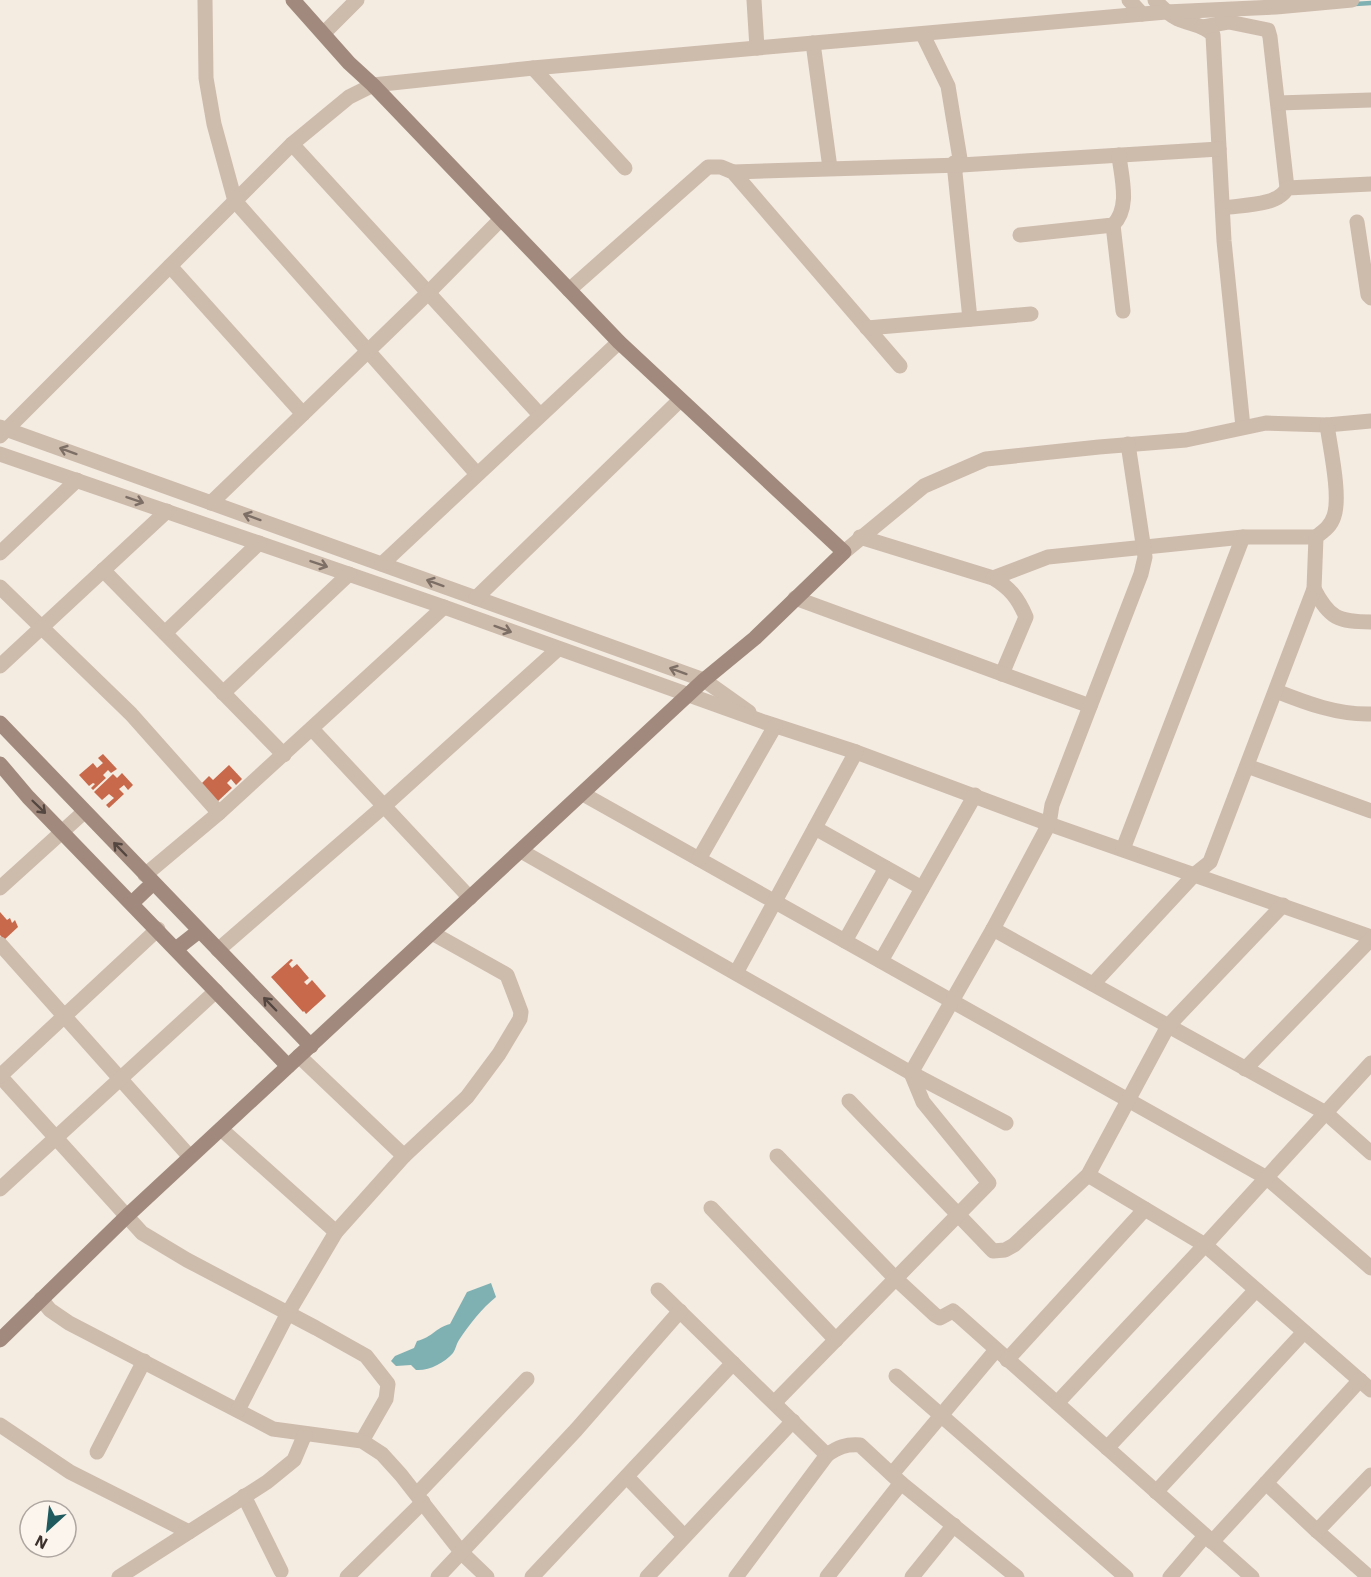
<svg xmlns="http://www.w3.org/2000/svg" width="1371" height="1577" font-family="'IBM Plex Sans',sans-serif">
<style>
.water{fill:#7fb0b2}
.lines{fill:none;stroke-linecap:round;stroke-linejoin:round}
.stream{stroke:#7fb0b2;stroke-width:4.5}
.building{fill:#c8694b}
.street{stroke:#cdbbac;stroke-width:15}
.secondary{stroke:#a18a7d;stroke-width:15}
.oneway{stroke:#7d6f65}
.oneway2{stroke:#544640}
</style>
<rect width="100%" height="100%" fill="#f4ebe1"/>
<path class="water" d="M491,1283l5,14c-14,11 -27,28 -37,43 -3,4 -3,9 -6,13 -9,10 -24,18 -37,17l-5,-5 -15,1 -5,-5 4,-5 19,-8 3,-7c16,-4 18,-13 33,-17l17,-32z"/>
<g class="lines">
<path class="stream" d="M1355,4l16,-1"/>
</g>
<g class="building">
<path d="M103,754l14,15 -6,4 -3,-3 -5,5 3,3 -13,12 -2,-2 4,-4 -2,-1 -4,3 -10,-11 14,-12 4,5 6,-5 -5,-5z"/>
<path d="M229,765l13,14 -6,6 -5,-6 -4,4 5,5 -15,14 -16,-18 8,-8 4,4z"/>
<path d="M122,773l11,12 -5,5 -4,-5 -5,4 5,5 -15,14 -3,-3 8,-7 -5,-4 -7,6 -8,-8 19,-18 4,4z"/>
<path d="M0,912l7,8 3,-2 2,5 3,-3 3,7 -14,13 -4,-5z"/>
<path d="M291,959l2,1 -4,4 3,4 5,-4 12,14 -5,4 3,3 5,-5 14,16 -20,18 -2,-3 -1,1 -32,-35z"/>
</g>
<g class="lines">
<g class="street">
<path d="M205,0l1,78 8,46 21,77 242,273"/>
<path d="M754,0l3,48"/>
<path d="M1129,0l13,14"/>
<path d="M1155,0c7,8 13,14 23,19 11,5 27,6 35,16l11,206 19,186"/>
<path d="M1202,27l27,-5 39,8 2,7 17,151c-8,18 -46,17 -64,20"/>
<path d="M324,33l33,-33"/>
<path d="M923,35l25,51 13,79"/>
<path d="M813,43l17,125"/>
<path d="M533,68l92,100"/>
<path d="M1278,103l93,-3"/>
<path d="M292,144l248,271"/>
<path d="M954,163l16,156"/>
<path d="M733,172l228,-7 258,-16"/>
<path d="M1287,188l84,-4"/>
<path d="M1357,222l11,73 3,3"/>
<path d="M1113,225l10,86"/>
<path d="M1020,235l93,-10c18,-18 8,-48 6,-70"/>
<path d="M170,266l133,148"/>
<path d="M569,290l139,-123h13l12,5 167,194"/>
<path d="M867,328l164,-14"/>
<path d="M0,427l704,253 45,32"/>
<path d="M0,436l292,-292 57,-47 24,-12 160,-17 224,-20 409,-36 110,-5 76,-7"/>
<path d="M0,454l444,153 320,115 92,30 193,72 322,113"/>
<path d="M211,503l218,-211 72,-73"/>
<path d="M860,537l133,41c17,10 25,20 33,39l-24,57"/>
<path d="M844,552l80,-66 62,-27 113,-12 87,-7 80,-17 61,2 44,-4"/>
<path d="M0,553l77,-73"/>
<path d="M382,564l237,-222"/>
<path d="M103,570l181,185"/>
<path d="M993,578l55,-21 195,-20h73"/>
<path d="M0,587l131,127 88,99"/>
<path d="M1314,589c15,29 24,33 57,33"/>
<path d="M476,598l204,-198"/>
<path d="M795,598l295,108"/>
<path d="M165,633l94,-90"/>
<path d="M0,666l167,-155"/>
<path d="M1276,691c30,12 62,24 95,23"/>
<path d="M223,693l126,-119"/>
<path d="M312,729l158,169"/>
<path d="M1247,766l124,45"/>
<path d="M583,794l684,384 104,90"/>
<path d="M815,828l107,60"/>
<path d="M1123,849l120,-312"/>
<path d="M521,851l390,222 95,50"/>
<path d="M699,859l76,-133"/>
<path d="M145,875l74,-62 225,-206"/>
<path d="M0,888l84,-76"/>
<path d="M993,929l333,184 45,40"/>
<path d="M845,941l41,-73"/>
<path d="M0,944l190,213"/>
<path d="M218,950l166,-144 174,-157"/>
<path d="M881,961l94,-166"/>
<path d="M736,973l120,-221"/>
<path d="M1093,984l102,-110 15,-12 104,-273 2,-52c8,-6 15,-11 18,-21 7,-20 -4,-69 -7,-91"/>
<path d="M1245,1069l126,-130"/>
<path d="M0,1076l142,157 45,27 129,68 50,28 22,28 -2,15 -24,42"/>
<path d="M0,1076l158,-147"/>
<path d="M849,1101l144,150 12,-1 9,-5 74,-70 80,-149 115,-121"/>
<path d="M221,1129l115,103"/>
<path d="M404,1156l63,-59 32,-43 21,-35 1,-7 -14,-37 -75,-42"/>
<path d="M777,1156l118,122 40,37 5,3 13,-7 6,5 293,261"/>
<path d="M1088,1175l117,70 166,145"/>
<path d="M0,1189l216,-198"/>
<path d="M711,1208l125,132"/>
<path d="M658,1290l169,165"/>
<path d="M41,1299l9,11 19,13 204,106 89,12 20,13 19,21 61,78 25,24"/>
<path d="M1007,1360l138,-151"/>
<path d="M896,1376l230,201"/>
<path d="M775,1402l214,-219 -66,-81 -12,-29 82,-144 56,-105 3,-19 89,-231 4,-17 -17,-113"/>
<path d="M1057,1403l148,-158 166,-182"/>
<path d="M238,1410l50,-97 48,-81 68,-76 -105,-100"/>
<path d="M0,1425l70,47 119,60"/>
<path d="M1107,1448l149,-158"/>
<path d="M97,1452l47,-91"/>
<path d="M892,1474l104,-124"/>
<path d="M627,1477l57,59"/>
<path d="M1266,1483l51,48 52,46"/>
<path d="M1156,1492l148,-160"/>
<path d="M417,1494l110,-115"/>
<path d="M244,1496l37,75"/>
<path d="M1317,1531l54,-56"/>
<path d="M1212,1542l148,-162"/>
<path d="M119,1577l148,-95 27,-22 11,-26"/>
<path d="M347,1577l76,-75"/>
<path d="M438,1577l138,-147 104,-119"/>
<path d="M532,1577l201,-214"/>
<path d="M647,1577l146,-156"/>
<path d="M736,1577l91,-122c11,-8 19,-11 33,-10l41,38 116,94"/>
<path d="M827,1577l74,-94"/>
<path d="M912,1577l42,-52"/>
<path d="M1170,1577l35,-41"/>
</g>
<g class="secondary">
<path d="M0,723l311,323"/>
<path d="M0,764l28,33 260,269"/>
<path d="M132,903l21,-20"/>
<path d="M176,949l23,-18"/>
<path d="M0,1340l128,-125 576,-535 51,-42 89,-86 -225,-210 -246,-257 -24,-22 -56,-63"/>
</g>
</g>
<defs><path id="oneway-shaft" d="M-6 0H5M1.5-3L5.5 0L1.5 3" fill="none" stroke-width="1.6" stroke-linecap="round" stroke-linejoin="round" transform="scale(1.5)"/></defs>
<g class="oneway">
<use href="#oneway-shaft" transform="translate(68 451) rotate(-160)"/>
<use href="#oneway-shaft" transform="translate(135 500) rotate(19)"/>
<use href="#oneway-shaft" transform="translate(252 517) rotate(-160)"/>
<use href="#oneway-shaft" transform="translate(319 564) rotate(19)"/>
<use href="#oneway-shaft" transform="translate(435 583) rotate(-160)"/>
<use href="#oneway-shaft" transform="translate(503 629) rotate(20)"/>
<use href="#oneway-shaft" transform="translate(678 671) rotate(-160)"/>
</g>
<g class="oneway2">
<use href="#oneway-shaft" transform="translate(39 807) rotate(44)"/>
<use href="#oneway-shaft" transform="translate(120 849) rotate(-134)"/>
<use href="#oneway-shaft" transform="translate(270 1004) rotate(-134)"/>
</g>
<g transform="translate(48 1529) rotate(207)"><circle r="28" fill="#fbf5ee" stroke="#aea6a0" stroke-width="1.5"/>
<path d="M0-4.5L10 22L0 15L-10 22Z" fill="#1f5a5e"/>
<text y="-9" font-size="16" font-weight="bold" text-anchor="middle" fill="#3b302b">N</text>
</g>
</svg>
